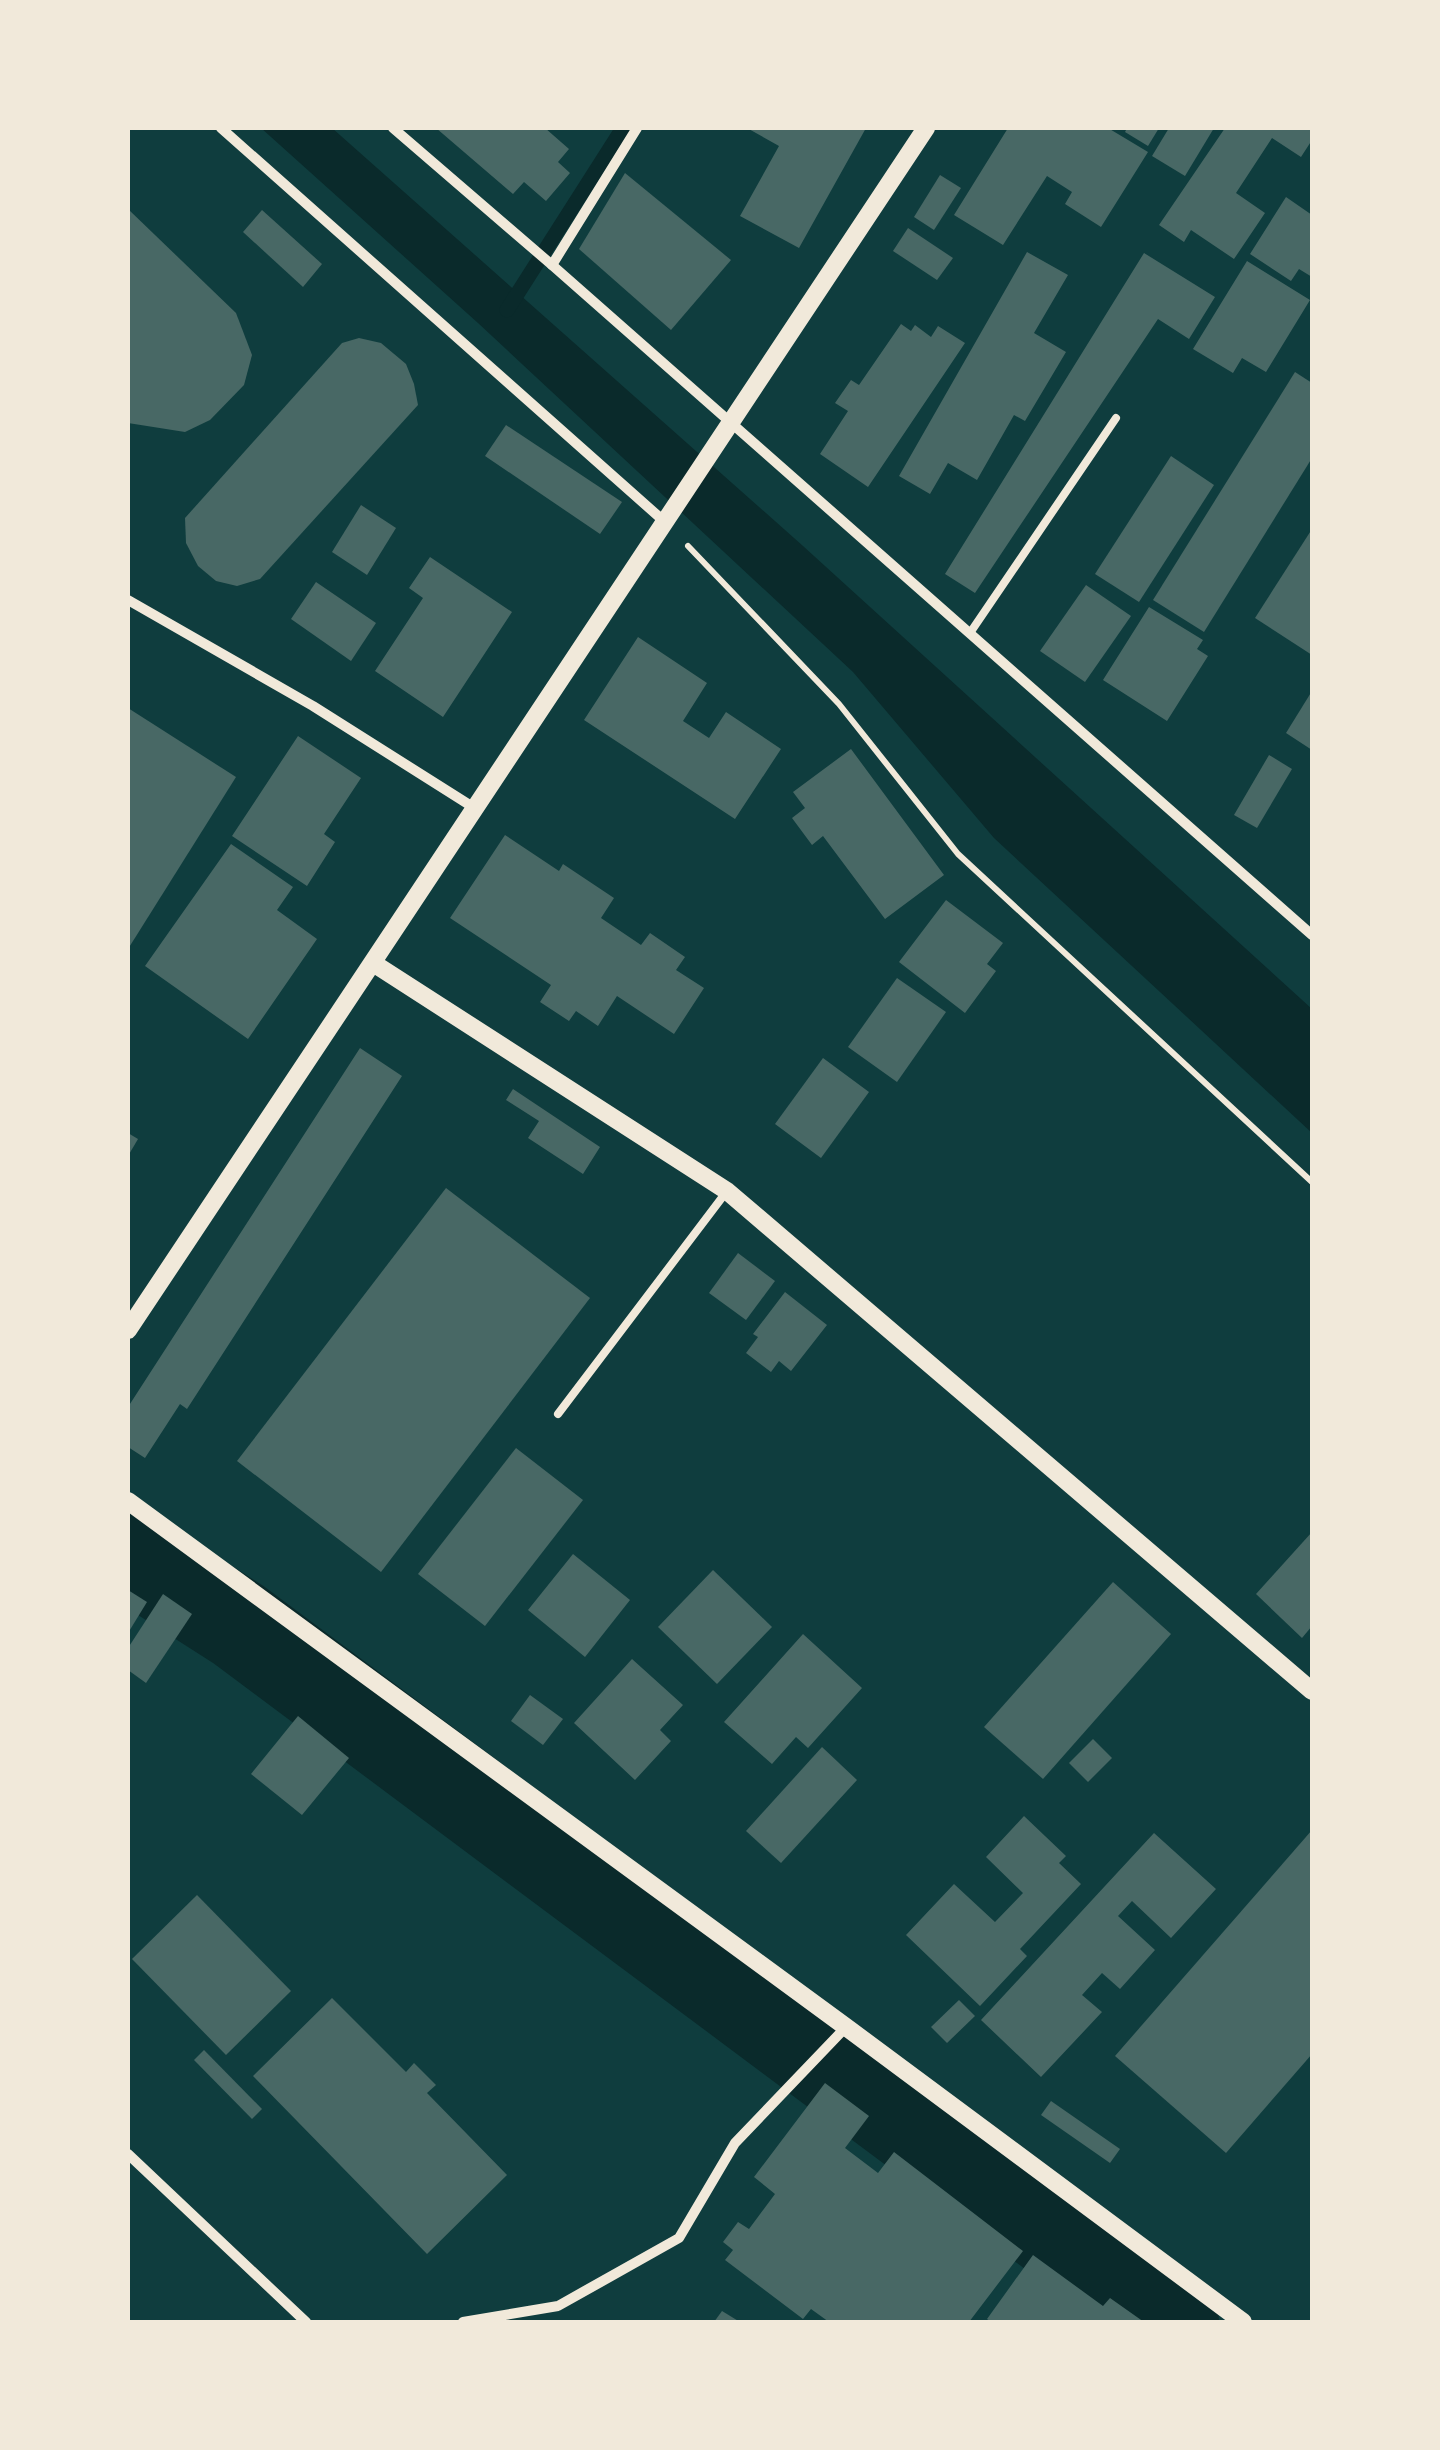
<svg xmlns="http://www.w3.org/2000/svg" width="1440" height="2450" font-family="'Work Sans',sans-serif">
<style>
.water{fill:#0a2a2b}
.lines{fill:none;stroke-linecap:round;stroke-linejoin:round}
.stream{stroke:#0a2a2b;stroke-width:15}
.river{stroke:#0a2a2b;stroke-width:92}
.building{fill:#486865}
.path{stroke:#f1e9da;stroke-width:6}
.service{stroke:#f1e9da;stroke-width:8}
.minor{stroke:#f1e9da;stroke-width:10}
.tertiary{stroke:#f1e9da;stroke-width:18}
</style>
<rect width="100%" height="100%" fill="#0f3d3e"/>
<path class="water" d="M261,128h71l471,418 509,463v124l-318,-295 -141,-166 -375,-349z"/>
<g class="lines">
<path class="stream" d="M507,310l116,-182"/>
<path class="river" d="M128,1554l111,71 934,697"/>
</g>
<g class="building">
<path d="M436,128h109l24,21 -11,13 12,11 -24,28 -22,-19 -11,12z"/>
<path d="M747,128h119l-67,120 -59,-32 39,-70z"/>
<path d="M1008,128h100l40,24 -47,75 -36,-23 7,-12 -25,-16 -44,69 -49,-30z"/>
<path d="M1127,128h32l-11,18 -23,-14z"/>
<path d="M1169,128h45l-29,48 -33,-20z"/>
<path d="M1225,128h87v12l-11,17 -29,-19 -36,55 29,20 -31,46 -43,-29 -7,12 -25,-17z"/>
<path d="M625,173l106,87 -60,70 -92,-81z"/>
<path d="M940,175l21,13 -27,42 -20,-13z"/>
<path d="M1286,197l26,18v62l-13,-8 -8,12 -41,-27z"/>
<path d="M128,209l108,104 16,42 -8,30 -34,35 -25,12 -57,-9z"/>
<path d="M262,210l60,54 -19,23 -60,-55z"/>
<path d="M908,228l45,30 -16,22 -44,-29z"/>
<path d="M1027,252l41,23 -34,58 32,19 -41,69 -11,-6 -37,65 -29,-17 -18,31 -31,-18z"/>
<path d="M1144,253l71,44 -26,42 -31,-20 -183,274 -30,-19z"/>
<path d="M1247,261l63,39 -44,72 -24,-14 -9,15 -40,-24z"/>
<path d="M901,324l10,7 4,-6 16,12 7,-11 27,17 -97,144 -48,-33 28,-43 -13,-8 16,-23 8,5z"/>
<path d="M359,338l22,5 25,21 8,20 4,21 -158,174 -23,7 -21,-5 -18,-15 -12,-23 -1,-25 157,-175z"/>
<path d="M1295,372l17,11v75l-108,174 -51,-32z"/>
<path d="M506,425l116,77 -22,32 -115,-78z"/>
<path d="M1171,456l43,29 -75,117 -44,-28z"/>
<path d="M361,505l35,23 -29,47 -35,-23z"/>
<path d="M1312,529v126l-57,-37z"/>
<path d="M430,557l82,55 -69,105 -68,-46 48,-73 -14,-10z"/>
<path d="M316,582l60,41 -25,38 -60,-42z"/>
<path d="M1086,585l45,31 -46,66 -45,-31z"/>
<path d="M1149,607l54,33 -6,9 11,7 -41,65 -64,-41z"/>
<path d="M638,637l69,46 -24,38 26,17 17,-26 55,37 -46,70 -151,-99z"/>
<path d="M1312,691v59l-26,-17z"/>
<path d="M128,708l108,69 -108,172z"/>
<path d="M298,736l63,42 -37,56 11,8 -28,44 -75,-50z"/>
<path d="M851,749l93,126 -59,44 -62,-83 -11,9 -20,-27 13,-10 -12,-16z"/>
<path d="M1269,755l23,14 -35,59 -23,-13z"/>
<path d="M505,835l54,36 4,-7 51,34 -13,20 40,27 9,-12 35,24 -9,13 28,18 -30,46 -57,-38 -19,30 -22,-15 -7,10 -29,-19 11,-17 -101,-67z"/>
<path d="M231,844l62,43 -16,23 40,29 -69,100 -103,-73z"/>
<path d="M946,900l57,43 -16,21 9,7 -31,42 -66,-51z"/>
<path d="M897,978l49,34 -49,70 -49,-35z"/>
<path d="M360,1048l42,28 -215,333 -7,-5 -35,54 -17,-11v-40z"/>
<path d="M823,1058l46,34 -48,66 -46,-34z"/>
<path d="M513,1089l87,58 -17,27 -55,-36 11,-17 -33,-21z"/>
<path d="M128,1133l10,6 -10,17z"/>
<path d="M446,1188l144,110 -209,274 -144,-111z"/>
<path d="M738,1253l37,28 -29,39 -37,-27z"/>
<path d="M785,1292l42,33 -36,46 -12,-10 -8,11 -25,-19 12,-16 -5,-3z"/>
<path d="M516,1448l67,52 -98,126 -67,-52z"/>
<path d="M1312,1532v94l-10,12 -46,-44z"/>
<path d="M573,1554l57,46 -45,57 -57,-47z"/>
<path d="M713,1570l59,57 -55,57 -59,-57z"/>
<path d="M1113,1582l58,52 -128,145 -59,-52z"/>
<path d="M128,1590l19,12 -19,31z"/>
<path d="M163,1594l29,20 -46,69 -18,-13v-22z"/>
<path d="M803,1634l59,54 -54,60 -12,-11 -24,27 -48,-42z"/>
<path d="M632,1659l51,46 -23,25 11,11 -36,39 -61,-57z"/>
<path d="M530,1695l33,24 -20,26 -32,-24z"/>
<path d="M298,1716l51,42 -47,57 -51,-41z"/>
<path d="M1093,1739l19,19 -24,24 -19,-19z"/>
<path d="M822,1747l35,33 -76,83 -35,-32z"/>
<path d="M1024,1816l42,40 -7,7 22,21 -61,65 7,7 -47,50 -74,-71 48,-51 41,38 28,-29 -37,-36z"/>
<path d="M1312,1830v224l-86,99 -111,-97z"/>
<path d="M1154,1833l62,56 -45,49 -39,-37 -14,15 37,34 -35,39 -18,-16 -20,22 20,17 -61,65 -60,-57z"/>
<path d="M197,1895l94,96 -65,64 -94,-96z"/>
<path d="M332,1998l74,74 8,-9 22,22 -9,8 80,82 -80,79 -174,-178z"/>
<path d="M959,2000l16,16 -28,27 -16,-16z"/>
<path d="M204,2050l58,59 -10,10 -58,-59z"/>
<path d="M825,2083l44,33 -24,32 33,25 16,-21 129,99 -54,71h-140l-18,-13 -8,10 -78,-59 8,-10 -10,-8 15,-20 11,7 26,-35 -21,-17z"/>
<path d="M1051,2101l69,48 -10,14 -69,-48z"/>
<path d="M1033,2255l70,51 7,-8 34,24h-153l-4,-3z"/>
<path d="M722,2311l18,11h-26z"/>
</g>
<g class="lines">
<path class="path" d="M688,546l151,158 119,150 354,328"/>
<g class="service">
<path d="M970,633l146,-215"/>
<path d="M558,1414l169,-223"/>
</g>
<g class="minor">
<path d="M221,128l445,395"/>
<path d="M393,128l159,137 760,670"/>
<path d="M552,265l85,-137"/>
<path d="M128,600l185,106 163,103"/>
<path d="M128,2154l178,168"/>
<path d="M463,2322l95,-16 121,-68 56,-95 111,-116"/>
</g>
<g class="tertiary">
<path d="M373,963l354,228 585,500"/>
<path d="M128,1330c267,-400 532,-802 798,-1202"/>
<path d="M128,1501l718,526 397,295"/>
</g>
</g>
<rect width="1440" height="2450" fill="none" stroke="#f1e9da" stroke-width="260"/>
</svg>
